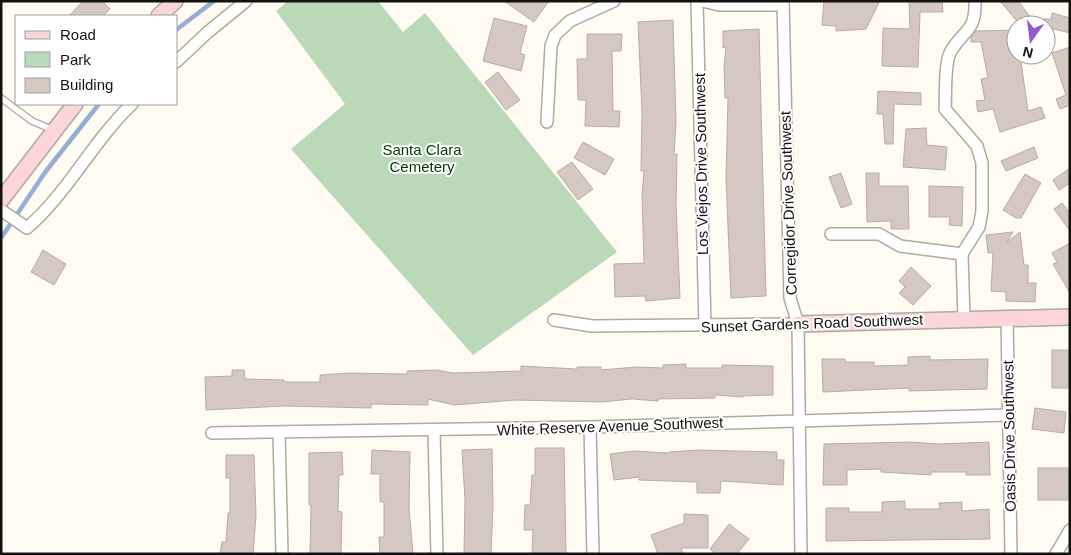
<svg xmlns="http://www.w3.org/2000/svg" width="1071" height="555" font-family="Helvetica,sans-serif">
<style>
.green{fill:#bad9b8}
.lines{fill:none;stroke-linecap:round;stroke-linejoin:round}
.stream{stroke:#93afd6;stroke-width:4.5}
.building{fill:#d5c8c3;stroke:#b8aba6}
.lane-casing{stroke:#aeaa9f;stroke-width:8}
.street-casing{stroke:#aeaa9f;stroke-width:14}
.secondary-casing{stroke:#aeaa9f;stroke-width:18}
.lane{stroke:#fff;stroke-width:5.5}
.street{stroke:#fff;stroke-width:11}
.secondary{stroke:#fbd5d7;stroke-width:15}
.labels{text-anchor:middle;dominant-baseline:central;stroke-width:4;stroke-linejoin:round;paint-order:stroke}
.park-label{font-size:15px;fill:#013603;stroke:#fff}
.street-label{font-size:15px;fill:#14120e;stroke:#fff}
</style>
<rect width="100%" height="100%" fill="#fffbf2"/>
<path class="green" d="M288,1h90l25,31 22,-19 192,239 -144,103 -182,-206 54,-45 -69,-93z"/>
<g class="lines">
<g class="stream">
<path d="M176,30l38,-29"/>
<path d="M1,238l45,-67 53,-67"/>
</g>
</g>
<g class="building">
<path d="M83,1h19l8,8 -7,7h-34z"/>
<path d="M504,1h45l-15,21z"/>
<path d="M824,1h56l-14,28 -30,2v-5l-14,-1z"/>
<path d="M909,1h33l1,11h-23l-2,55 -36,-1 1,-38 27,1z"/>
<path d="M1000,1h18l14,18h19l1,-6 18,5v15l-24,-6v-2h-26z"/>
<path d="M494,18l33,8 -7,27 5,2 -4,16 -38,-10z"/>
<path d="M673,20l3,102 -2,32h3l-1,51 4,93 -34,3 -1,-5 -30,1 -1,-33 30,-1 -2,-67 2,-25h-3l1,-59 -4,-90z"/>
<path d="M759,29l7,267 -35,2 -5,-119 2,-81h-3l-1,-32 2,-19 -3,1v-17z"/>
<path d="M1016,30v25h4l8,56 13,-4 4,11 -45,14 -7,-23 -15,3 -2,-11 9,-1 -4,-21 7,-1 -7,-36h-10v-5l5,-6z"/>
<path d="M587,34h35l-1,17h-9l1,60h7l-1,16 -34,-1 1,-26h-8l-1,-41h10z"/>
<path d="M1070,47v58l-10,4 -4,-10 10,-4 -14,-42z"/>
<path d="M498,72l22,28 -14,10 -21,-28z"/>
<path d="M878,91l43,2v12l-27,-1 -1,40h-8l-2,-30h-6z"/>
<path d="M926,128l1,17 20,2 -2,23 -42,-3 3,-38z"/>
<path d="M583,142l31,17 -9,16 -31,-17z"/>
<path d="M1034,147l4,11 -32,13 -5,-10z"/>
<path d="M572,162l21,27 -15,11 -21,-28z"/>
<path d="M1070,168v15l-11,7 -6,-10z"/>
<path d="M841,173l11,31 -11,4 -12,-31z"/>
<path d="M866,173h13v13h29l1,43h-18v-8l-24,1z"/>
<path d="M1025,174l16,9 -20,35h-5l-13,-8z"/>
<path d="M929,186l34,1 -1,39 -13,-1 1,-8h-21z"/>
<path d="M1062,203l8,10v18l-16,-22z"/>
<path d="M1013,232l-6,10 13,-10 4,33h4v18h8l-1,19 -29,-1v-9l-15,-1 2,-38h-5l-2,-18z"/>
<path d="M1070,243v50l-17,-29 4,-2 -5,-9z"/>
<path d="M43,250l23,14 -12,21 -23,-13z"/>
<path d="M911,267l20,19 -18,19 -14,-12 6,-6 -6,-6z"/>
<rect x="1052" y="350" width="18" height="38"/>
<path d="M930,356v4l58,-1 -1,30 -78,2v-3l-86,4 -1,-33h23v3h29v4l34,-1v-8z"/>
<path d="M686,364v4h36v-3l51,1v29l-30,1v1l-28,-2v3l-57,1v2l-26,-2 -30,3 -86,-2 -62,5 -26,-6v6l-57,-1v4l-86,-2 -79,4 -1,-33 27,-1v-6h12l1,9 39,1v2h36v-7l29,-2 58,1v-3l30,-1 16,3 68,-2v-5l56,3v-2h24v3l35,-3 27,1v-3z"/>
<path d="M1035,408l31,4 -2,21 -32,-4z"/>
<path d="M911,442l27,2 51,-2 1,33h-24v-3h-35v3l-50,-3v-3l-34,1v15h-24l1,-41z"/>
<path d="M535,448h29l2,106h-34l1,-24h-9l1,-25h5l2,-30h3z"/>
<path d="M492,449l1,57 -2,48h-27l1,-54 -3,-50z"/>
<path d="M372,450l38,2 -1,56 4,46h-33l-1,-17h5v-35h-4v-28h-9z"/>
<path d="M698,450l79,2v8h7l-1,25 -62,-4 -1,12h-23v-11l-58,-2v-3l-25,3 -4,-26 24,-3 35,2v-1z"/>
<path d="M342,452l1,23h-4l-1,36 4,1 -1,42h-31l1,-49h-2v-52z"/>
<path d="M226,455h28l2,61 -3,38h-33l2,-12h4l2,-29h2v-35h-4z"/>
<rect x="1038" y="468" width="32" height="32"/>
<path d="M905,501v8h35l-1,-6 23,-1v9l27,-2 1,30 -164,2v-33h23v4h33v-10z"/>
<path d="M684,514l24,1v33h-27l2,6h-25l-7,-19 33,-12z"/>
<path d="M729,524l20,15 -12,15h-21l-6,-5z"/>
</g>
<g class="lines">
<defs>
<path id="lane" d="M1,98l31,23 21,9"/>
<g id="street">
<path d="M697,1l8,326"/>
<path d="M702,1l17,4h64"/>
<path d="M783,1l7,297 8,26 3,230"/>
<path d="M176,62l32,-30 38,-31"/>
<path d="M547,122l4,-76 4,-11 15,-14 44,-20"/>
<path d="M1,210l26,18c40,-34 66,-87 105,-124"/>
<path d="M831,234h48l21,12 62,8"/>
<path d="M1007,318l4,236"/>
<path d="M964,319l-2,-65 17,-27 3,-16v-48l-5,-17 -32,-37c1,-13 -1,-47 6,-58 13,-22 25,-19 24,-50"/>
<path d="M554,320l38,6 206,-2"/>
<path d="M590,427l3,127"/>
<path d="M434,431l3,123"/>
<path d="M212,433l378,-6 418,-12"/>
<path d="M279,433l3,121"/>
<path d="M1056,554l14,-24"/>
</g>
<g id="secondary">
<path d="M159,16l16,-15"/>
<path d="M1,200l74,-96"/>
<path d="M798,324l272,-7"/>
</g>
</defs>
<use href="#lane" class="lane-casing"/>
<use href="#street" class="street-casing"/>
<use href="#secondary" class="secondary-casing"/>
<use href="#lane" class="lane"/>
<use href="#street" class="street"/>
<use href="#secondary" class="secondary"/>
</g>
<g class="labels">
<g class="park-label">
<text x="422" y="149">Santa Clara<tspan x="422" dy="17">Cemetery</tspan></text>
</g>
<g class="street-label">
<text transform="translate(701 164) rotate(-91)">Los Viejos Drive Southwest</text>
<text transform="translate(788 203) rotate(-92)">Corregidor Drive Southwest</text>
<text transform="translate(812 323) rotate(-2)">Sunset Gardens Road Southwest</text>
<text transform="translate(610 426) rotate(-2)">White Reserve Avenue Southwest</text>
<text transform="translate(1009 436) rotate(-91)">Oasis Drive Southwest</text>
</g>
</g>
<rect width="1071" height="555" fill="none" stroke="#14120e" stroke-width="5"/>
<rect x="15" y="15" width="162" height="90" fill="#ffffff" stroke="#a1a09f"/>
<rect x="25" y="31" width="25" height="8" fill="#fbd5d7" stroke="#a1a09f"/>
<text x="60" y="40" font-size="15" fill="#14120e">Road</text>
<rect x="25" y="52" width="25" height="15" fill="#bad9b8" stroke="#a1a09f"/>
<text x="60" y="65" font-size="15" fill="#14120e">Park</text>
<rect x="25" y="78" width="25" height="15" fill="#d5c8c3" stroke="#a1a09f"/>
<text x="60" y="90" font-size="15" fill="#14120e">Building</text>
<g transform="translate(1031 40) rotate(194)"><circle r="24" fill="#ffffff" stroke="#a1a09f"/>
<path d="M0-4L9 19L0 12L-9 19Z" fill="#935bd3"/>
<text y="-8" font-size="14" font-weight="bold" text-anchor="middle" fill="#14120e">N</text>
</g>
</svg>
